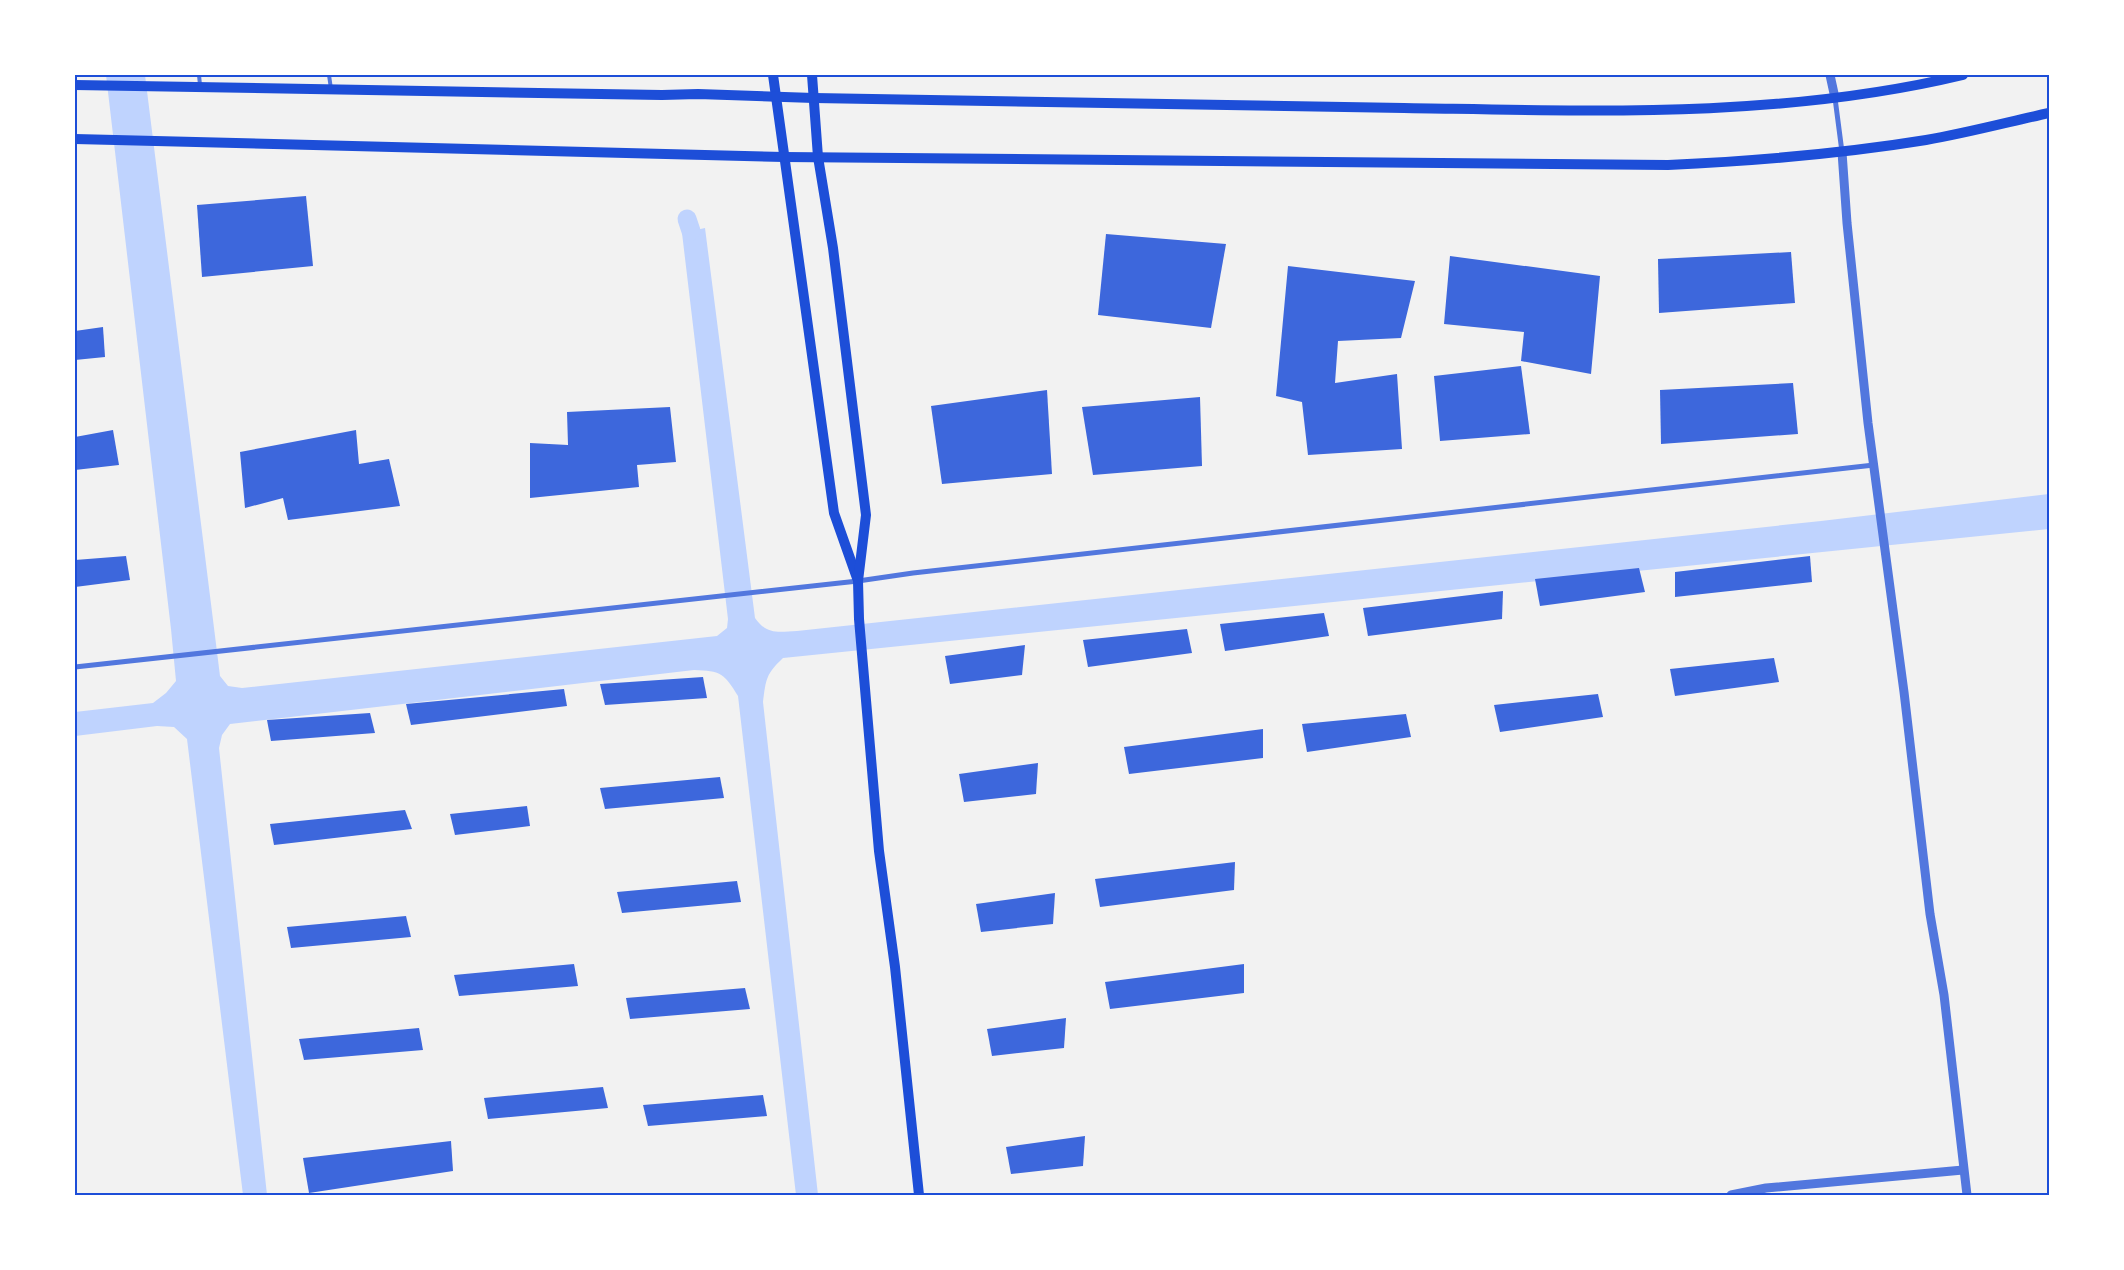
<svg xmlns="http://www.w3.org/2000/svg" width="2124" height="1270" font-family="'DM Sans',sans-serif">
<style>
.water{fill:#bfd3fe}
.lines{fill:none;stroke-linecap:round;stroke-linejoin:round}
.canal{stroke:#bfd3fe;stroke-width:19}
.building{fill:#3d67dc}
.service{stroke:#5277de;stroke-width:4}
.minor{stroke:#5277de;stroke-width:5}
.tertiary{stroke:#5277de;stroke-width:9}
.secondary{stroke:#1d4ed8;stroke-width:10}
.neatline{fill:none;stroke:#1d4ed8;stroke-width:2}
</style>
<rect width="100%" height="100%" fill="#f2f2f2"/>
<path class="water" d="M106,75h39l75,601 8,10 14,2 475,-52 10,-8 1,-9 -46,-386 23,-5 50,390c12,17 23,14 42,13l1024,-110 228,-27v35l-1266,129c-17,16 -17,21 -20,44l55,493h-22l-58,-499c-14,-23 -17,-25 -44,-26l-464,54 -8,11 -3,13 48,447h-24l-56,-456 -13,-12 -17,-1 -82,10v-24l78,-9 13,-10 10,-12 -5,-52z"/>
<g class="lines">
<path class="canal" d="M687,219l4,12"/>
</g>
<g class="building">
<path d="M306,196l7,70 -111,11 -5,-72z"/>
<path d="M1106,234l120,10 -15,84 -113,-13z"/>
<path d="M1791,252l4,51 -136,10 -1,-54z"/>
<path d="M1450,256l150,20 -9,98 -70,-13 3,-29 -80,-8z"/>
<path d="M1288,266l127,15 -14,57 -63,3 -3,42 62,-9 5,75 -94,6 -6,-53 -26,-6z"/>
<path d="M103,327l2,30 -30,3v-29z"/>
<path d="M1521,366l9,68 -90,7 -6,-65z"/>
<path d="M1793,383l5,51 -137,10 -1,-54z"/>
<path d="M1047,390l5,84 -110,10 -11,-78z"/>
<path d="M1200,397l2,69 -109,9 -11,-68z"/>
<path d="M670,407l6,55 -39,3 2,22 -109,11v-55l38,2 -1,-33z"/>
<path d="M113,430l6,35 -44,5v-33z"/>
<path d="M356,430l3,34 30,-5 11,47 -112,14 -5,-22 -38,10 -5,-56z"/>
<path d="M126,556l4,24 -55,7v-27z"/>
<path d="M1810,556l2,26 -137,15v-25z"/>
<path d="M1639,568l6,24 -105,14 -5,-27z"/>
<path d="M1503,591l-1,28 -134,17 -5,-28z"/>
<path d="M1324,613l5,23 -104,15 -5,-27z"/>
<path d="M1187,629l5,24 -104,14 -5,-27z"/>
<path d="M1025,645l-3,30 -72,9 -5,-28z"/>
<path d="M1774,658l5,24 -104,14 -5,-27z"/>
<path d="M703,677l4,21 -102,7 -5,-21z"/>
<path d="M564,689l3,17 -156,19 -5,-21z"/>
<path d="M1598,694l5,23 -103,15 -6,-27z"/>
<path d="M370,713l5,20 -104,8 -4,-21z"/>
<path d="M1406,714l5,23 -104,15 -5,-28z"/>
<path d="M1263,729v29l-134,16 -5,-27z"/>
<path d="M1038,763l-2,31 -72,8 -5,-28z"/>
<path d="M720,777l4,21 -119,11 -5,-21z"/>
<path d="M527,806l3,20 -75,9 -5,-21z"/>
<path d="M405,810l7,19 -138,16 -4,-21z"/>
<path d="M1235,862l-1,28 -134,17 -5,-28z"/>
<path d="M737,881l4,21 -119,11 -5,-21z"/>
<path d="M1055,893l-2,31 -72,8 -5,-28z"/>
<path d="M406,916l5,21 -120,11 -4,-21z"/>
<path d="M574,964l4,22 -119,10 -5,-21z"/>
<path d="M1244,964v29l-134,16 -5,-27z"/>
<path d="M745,988l5,21 -120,10 -4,-21z"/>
<path d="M1066,1018l-2,30 -72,8 -5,-27z"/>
<path d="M419,1028l4,22 -119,10 -5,-21z"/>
<path d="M603,1087l5,21 -120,11 -4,-21z"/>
<path d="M763,1095l4,21 -119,10 -5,-21z"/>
<path d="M1085,1136l-2,30 -72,8 -5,-27z"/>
<path d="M451,1141l2,30 -144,22 -6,-35z"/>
</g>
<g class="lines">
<g class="service">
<path d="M199,75l1,10"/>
<path d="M329,75l2,14"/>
</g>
<g class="minor">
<path d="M1835,98l7,54"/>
<path d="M75,667l783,-86 55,-8 961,-108"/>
</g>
<g class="tertiary">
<path d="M1830,75l5,23"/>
<path d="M1842,152l5,71 21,200 36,269 26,222 14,81 23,200"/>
<path d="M1731,1195l35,-7 197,-18"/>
</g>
<g class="secondary">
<path d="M773,75l61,438 23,65"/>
<path d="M812,75l6,82 15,91 33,267 -8,66 1,38 20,232 16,116 24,228"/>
<path d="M75,85l587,10 36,-1 116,4c197,3 394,6 590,10 187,3 376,11 559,-33"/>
<path d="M75,139l709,18 884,8c86,-4 172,-11 258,-25 41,-7 82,-18 123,-27"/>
</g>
</g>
<rect width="2124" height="1270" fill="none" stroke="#ffffff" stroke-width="152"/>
<rect x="76" y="76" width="1972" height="1118" class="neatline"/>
</svg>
